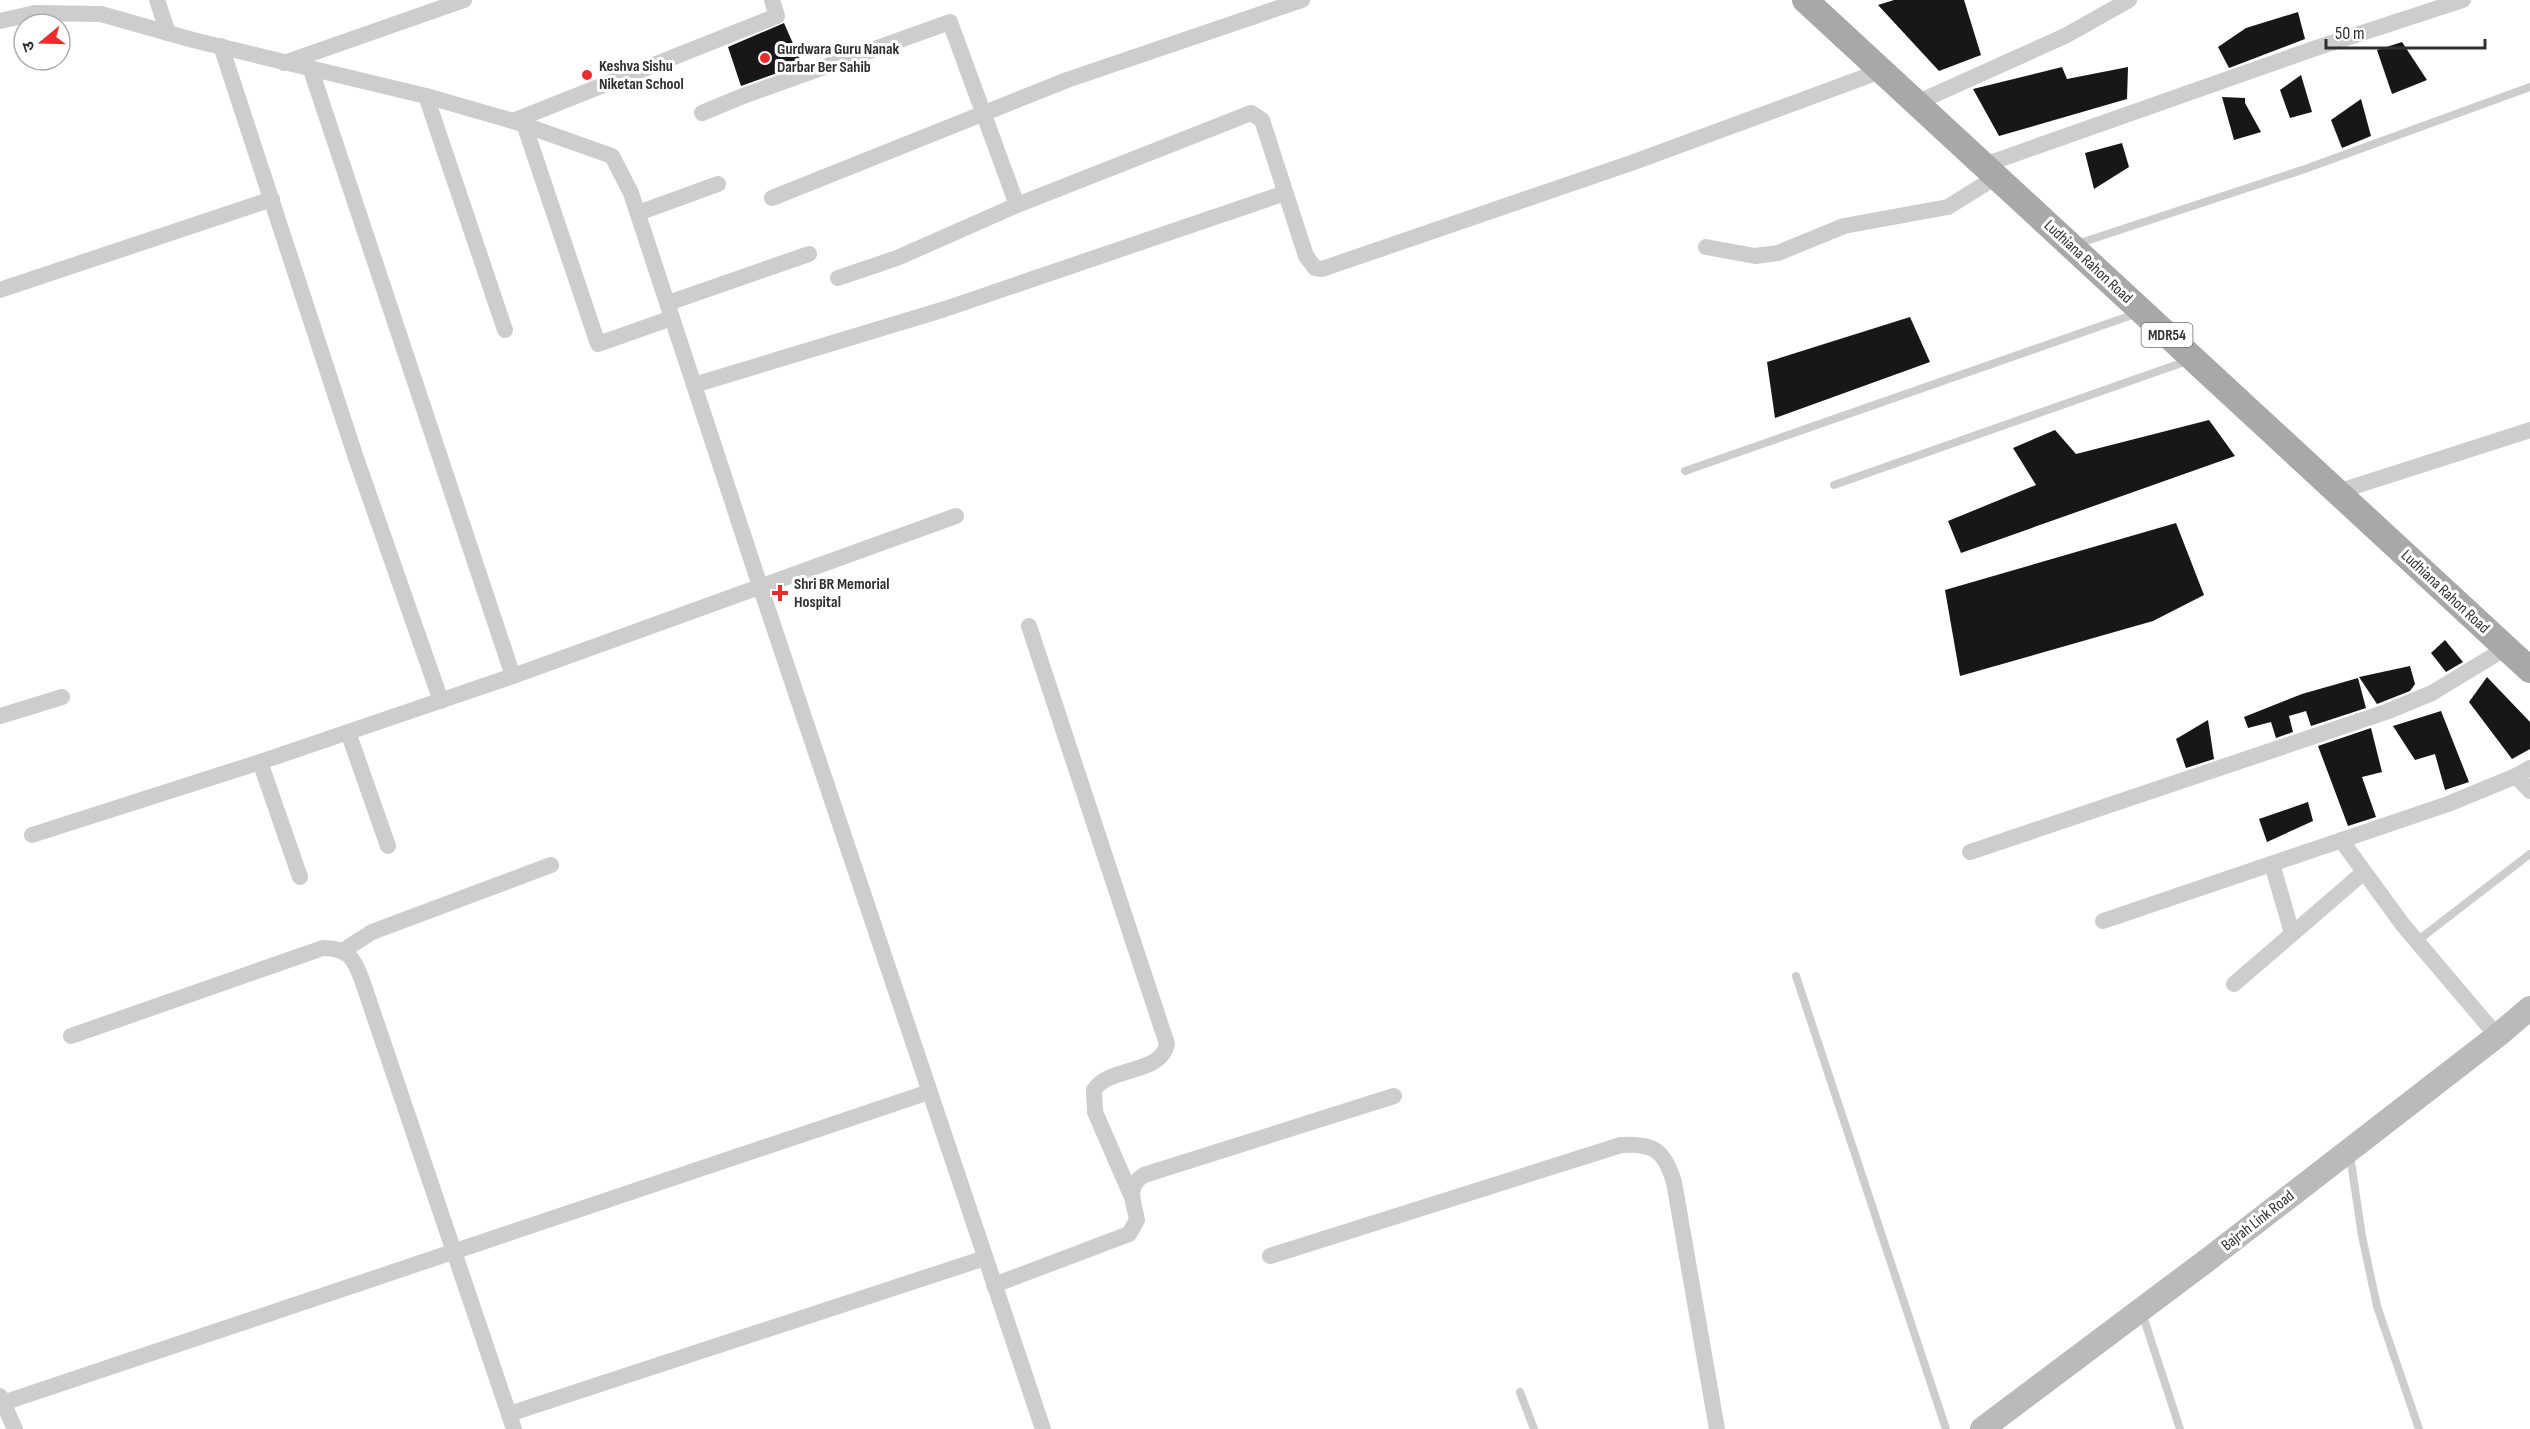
<svg xmlns="http://www.w3.org/2000/svg" width="2530" height="1429" font-family="'Sofia Sans Condensed','Noto Sans Devanagari',sans-serif">
<style>
.building{fill:#171717}
.lines{fill:none;stroke-linecap:round;stroke-linejoin:round}
.lane{stroke:#cdcdcd;stroke-width:8}
.street{stroke:#cdcdcd;stroke-width:16}
.secondary{stroke:#bababa;stroke-width:24}
.primary{stroke:#a8a8a8;stroke-width:26}
.poi-dot{fill:#ee2c2c;stroke:#fff;stroke-width:2}
.labels{text-anchor:middle;dominant-baseline:central;stroke-width:6;stroke-linejoin:round;paint-order:stroke}
.shield{fill:#fff;stroke:#6e6e6e;stroke-width:1.5}
.shield-label{font-size:15px;font-weight:bold;fill:#303030}
.poi-label{font-size:16px;font-weight:bold;fill:#303030;stroke:#fff;text-anchor:start}
.street-label{font-size:16px;fill:#303030;stroke:#fff}
</style>
<rect width="100%" height="100%" fill="#fff"/>
<g class="building">
<path d="M1894,0h70l17,55 -42,16 -61,-66z"/>
<path d="M2298,12l7,27 -76,29 -11,-21 28,-19z"/>
<path d="M784,23l18,41 -61,22 -13,-39z"/>
<path d="M2402,42l25,38 -35,14 -15,-44z"/>
<path d="M2062,67l5,12 61,-12 -1,32 -128,37 -26,-47z"/>
<path d="M2301,75l11,37 -22,6 -10,-28z"/>
<path d="M2222,97l23,1v5l16,29 -27,8z"/>
<path d="M2361,99l10,37 -29,12 -11,-28z"/>
<path d="M2122,143l7,24 -35,22 -9,-36z"/>
<path d="M1910,317l20,45 -155,56 -8,-56z"/>
<path d="M2209,420l26,36 -274,97 -13,-32 88,-36 -23,-37 42,-18 21,24z"/>
<path d="M2176,523l28,72 -51,26 -193,55 -15,-86z"/>
<path d="M2445,640l18,22 -17,10 -15,-19z"/>
<path d="M2410,666l5,18 -5,7 -33,13 -18,-27z"/>
<path d="M2487,677l43,45v27l-18,10 -43,-57z"/>
<path d="M2358,678l8,30 -55,18 -5,-15 -17,5 4,16 -17,6 -5,-16 -23,6 -4,-11 58,-23z"/>
<path d="M2441,711l28,71 -24,8 -10,-36 -20,6 -22,-34z"/>
<path d="M2208,720l6,39 -28,9 -10,-29z"/>
<path d="M2371,728l11,44 -20,5 14,40 -28,9 -30,-80z"/>
<path d="M2308,802l5,19 -46,21 -8,-23z"/>
</g>
<g class="lines">
<g class="lane">
<path d="M2074,245l231,-76 225,-82"/>
<path d="M1685,471l453,-158"/>
<path d="M1834,485l356,-125"/>
<path d="M2417,941l113,-87"/>
<path d="M1796,976l150,453"/>
<path d="M2350,1155l12,81 15,70 42,123"/>
<path d="M2142,1313l38,116"/>
<path d="M1520,1392l14,37"/>
</g>
<g class="street">
<path d="M157,0l11,33"/>
<path d="M0,21l35,-8 66,1 92,26 233,56 87,25 99,35 19,37 129,393 283,843"/>
<path d="M221,46l135,412 85,243"/>
<path d="M284,63l180,-63"/>
<path d="M311,70l202,606"/>
<path d="M426,96l79,234"/>
<path d="M1916,103l149,-67 64,-36"/>
<path d="M702,113l41,-17 207,-74 67,183"/>
<path d="M513,121l264,-105 -5,-16"/>
<path d="M524,124l74,220 74,-26"/>
<path d="M1984,165l332,-117 147,-48"/>
<path d="M772,198l295,-118 235,-80"/>
<path d="M638,213l80,-29"/>
<path d="M1706,247l49,9 23,-3 66,-27 104,-19 48,-30"/>
<path d="M838,278l59,-20 120,-53 234,-92 11,7 44,136 9,12 7,1 312,-107 247,-91"/>
<path d="M0,290l272,-91"/>
<path d="M668,303l141,-49"/>
<path d="M694,385l251,-76 340,-116"/>
<path d="M2337,492l193,-62"/>
<path d="M1029,626l138,418c-6,31 -58,22 -73,46l1,22 36,83"/>
<path d="M0,716l62,-19"/>
<path d="M348,732l40,114"/>
<path d="M260,762l40,115"/>
<path d="M2516,776l14,15"/>
<path d="M32,835l228,-73 253,-86 443,-160"/>
<path d="M2341,840l62,85 94,111"/>
<path d="M1970,852l416,-140 46,-19 74,-45"/>
<path d="M2272,864l20,69"/>
<path d="M2103,921l345,-117 68,-28 14,-8"/>
<path d="M344,950l28,-18 179,-67"/>
<path d="M2234,984l130,-112"/>
<path d="M71,1036l252,-88c25,0 31,10 39,32l152,449"/>
<path d="M1270,1256l351,-111c33,-2 43,5 53,37l43,247"/>
<path d="M994,1285l135,-51 8,-14c-3,-18 -12,-33 7,-45l250,-79"/>
<path d="M0,1396l15,33"/>
<path d="M0,1404l929,-312"/>
<path d="M509,1414l476,-156"/>
</g>
<path class="secondary" d="M1982,1429l228,-171 287,-222 33,-28"/>
<path class="primary" d="M1805,0l725,670"/>
</g>
<g class="poi-dot">
<circle cx="765" cy="58" r="6"/>
<circle cx="587" cy="75" r="6"/>
<path d="M777 584h6v6h6v6h-6v6h-6v-6h-6v-6h6z"/>
</g>
<g class="labels">
<rect class="shield" x="2141.5" y="323" width="51" height="24" rx="4.5"/>
<g class="shield-label">
<text x="2167" y="335">MDR54</text>
</g>
<g class="poi-label">
<text x="777" y="49">Gurdwara Guru Nanak<tspan x="777" dy="18">Darbar Ber Sahib</tspan></text>
<text x="599" y="66">Keshva Sishu<tspan x="599" dy="18">Niketan School</tspan></text>
<text x="794" y="584">Shri BR Memorial<tspan x="794" dy="18">Hospital</tspan></text>
</g>
<g class="street-label">
<text transform="translate(2088 262) rotate(43)">Ludhiana Rahon Road</text>
<text transform="translate(2445 592) rotate(43)">Ludhiana Rahon Road</text>
<text transform="translate(2258 1221) rotate(-38)">Bajrah Link Road</text>
</g>
</g>
<g transform="translate(42 42) rotate(251)"><circle r="28" fill="#ffffff" stroke="#acacac" stroke-width="1.5"/>
<path d="M0-4.5L10 22L0 15L-10 22Z" fill="#ee2c2c"/>
<text y="-9" font-size="16" font-weight="bold" text-anchor="middle" fill="#303030">उ</text>
</g>
<path d="M2326 39v9h159v-9" fill="none" stroke="#303030" stroke-width="3"/>
<text x="2335" y="39" font-size="18" fill="#303030" stroke="#ffffff" stroke-width="4.5" paint-order="stroke">50 m</text>
</svg>
